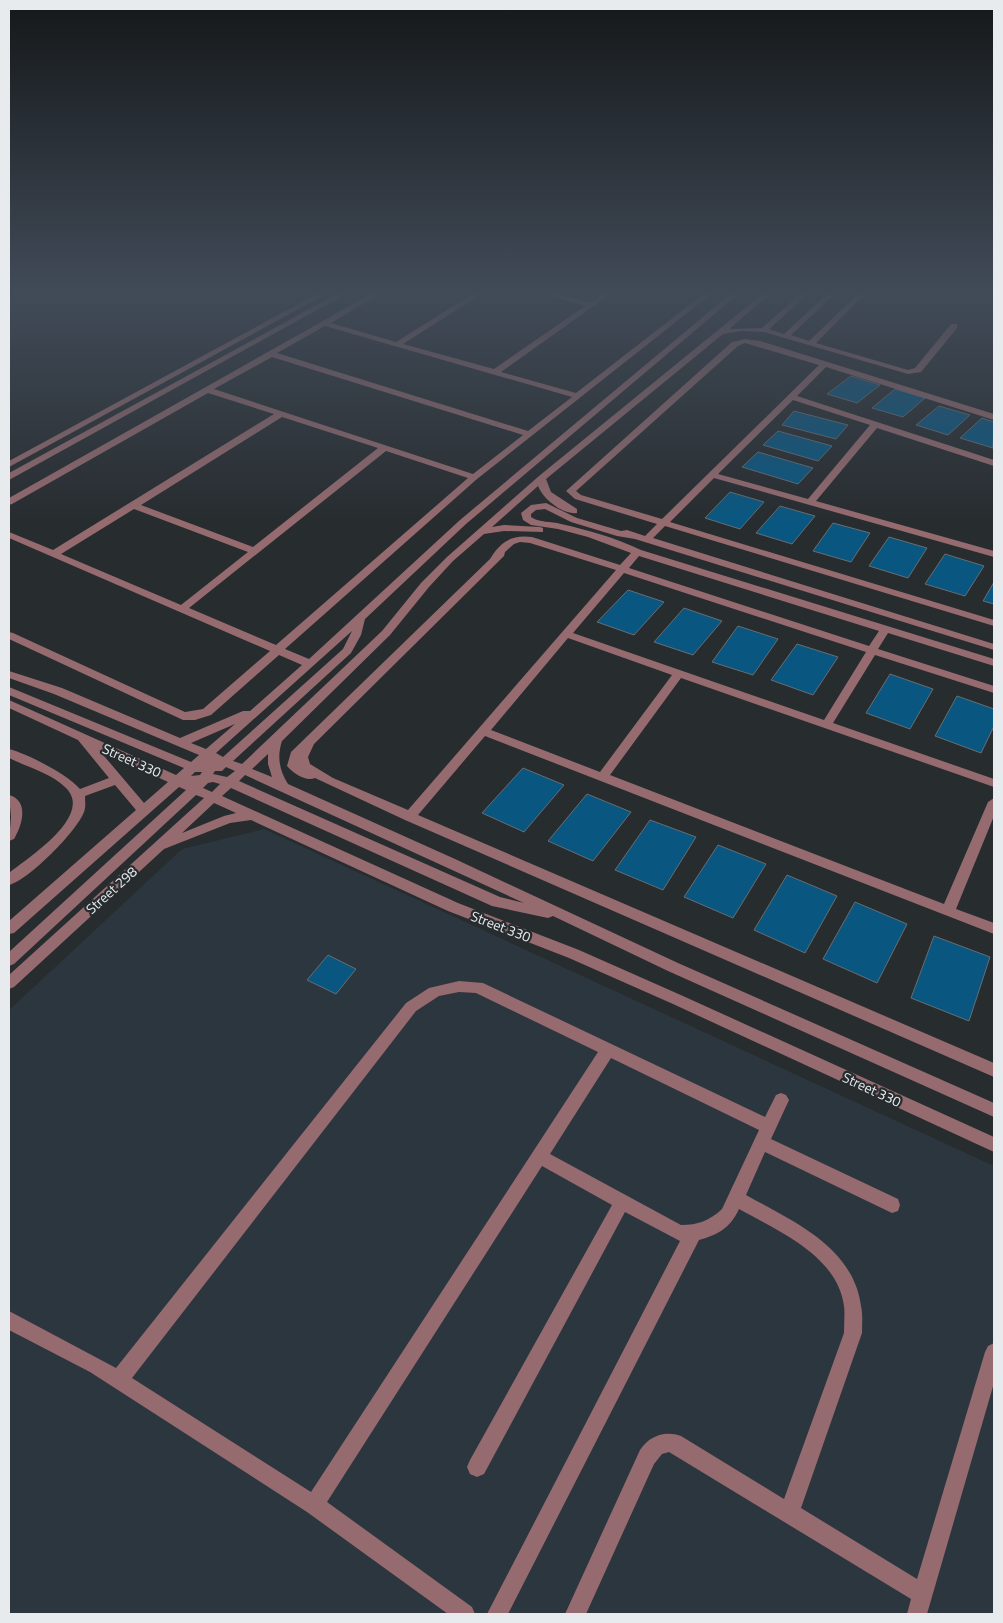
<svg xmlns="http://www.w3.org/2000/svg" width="1003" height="1623" font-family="'Titillium Web',sans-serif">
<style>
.built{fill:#2c363e}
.building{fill:#095781;stroke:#686d71}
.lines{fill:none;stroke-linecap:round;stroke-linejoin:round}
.minor{fill:#956b6f;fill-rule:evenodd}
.labels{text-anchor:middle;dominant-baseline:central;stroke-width:4.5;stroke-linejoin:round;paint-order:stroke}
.street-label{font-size:14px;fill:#e8ebee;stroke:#272c2f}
</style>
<rect width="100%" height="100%" fill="#272c2f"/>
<path class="built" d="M264,829l730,337v448h-985v-604l173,-161z"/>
<g class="building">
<path d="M851,376l29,9 -23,18 -30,-9z"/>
<path d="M895,389l30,9 -22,19 -31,-9z"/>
<path d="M939,406l31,9 -22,20 -32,-10z"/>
<path d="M794,411l54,14 -12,14 -54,-14z"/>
<path d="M982,418l12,4 -1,26 -33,-10z"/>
<path d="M778,431l54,15 -14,15 -55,-16z"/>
<path d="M758,452l55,16 -15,16 -56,-17z"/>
<path d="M730,492l34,10 -24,27 -35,-11z"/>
<path d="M780,506l35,10 -23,28 -36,-11z"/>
<path d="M833,523l37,10 -19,29 -38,-11z"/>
<path d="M889,537l38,11 -19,30 -39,-12z"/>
<path d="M945,554l39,12 -19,30 -40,-12z"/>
<path d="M994,582v22l-11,-3z"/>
<path d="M628,590l36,12 -30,33 -37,-13z"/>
<path d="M684,608l38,13 -29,34 -39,-13z"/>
<path d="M738,626l40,13 -25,36 -41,-13z"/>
<path d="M797,644l41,13 -25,38 -42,-15z"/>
<path d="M890,674l43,15 -23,40 -44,-16z"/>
<path d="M957,696l37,13v17l-13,27 -46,-17z"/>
<path d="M523,768l41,17 -40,47 -42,-19z"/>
<path d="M587,794l44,18 -38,49 -45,-20z"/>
<path d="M650,820l46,17 -33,53 -48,-20z"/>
<path d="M718,845l48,19 -33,54 -49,-21z"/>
<path d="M787,875l50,21 -32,57 -51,-23z"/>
<path d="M855,902l52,22 -30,59 -54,-24z"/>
<path d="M934,936l56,21 -21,64 -58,-23z"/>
<path d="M328,955l28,14 -20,25 -29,-14z"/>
</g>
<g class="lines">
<g class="minor">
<path d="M315,295h9l-315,172v-6z"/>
<path d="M335,295h9l-335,185v-7z"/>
<path d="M369,295h9l-47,28 65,19 75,-47h9l-77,49 91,25 91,-63 -37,-11h13l29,8 11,-8h8l-108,77 75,21 126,-98h8l-233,184 -192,170 24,10 151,-139 269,-225h8l-271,229 -101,95 -4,16 -10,18 -118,108 9,3 140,-133 39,-48 26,-26 92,-81 222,-181h8l-40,34 33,-1 37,-33h8l-38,34 15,5 42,-39h8l-43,40 18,6 48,-46h7l-48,48 92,27 7,-2 36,-44h6v4l-36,44 -13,2 -144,-42 -22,-1 -19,3 -177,145 5,13 26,17v4c-14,2 -34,-14 -39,-27l-46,41 12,-2 36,2 3,1v4l-39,-1 -20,3 -31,27 -24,26 -39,48 -108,106c-5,15 -3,29 6,43l167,75 223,104 316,140v14l-326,-146 -115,-55 -5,2 -56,-12 -261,-118 -9,8 236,107 121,47 104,46 311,141v15l-321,-148 -104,-46 -121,-47 -197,-91 -21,3 -66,26 -150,138 -5,2v-14l195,-177 -8,-3 -182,169 -5,2v-14l177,-162 -7,-3 -165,146 -5,1v-13l127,-111 -21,-25 -30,11c0,5 1,11 -1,16 -7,19 -55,68 -75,73v-12c19,-15 85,-57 57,-85 -15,-15 -39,-21 -57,-30v-9c19,5 58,25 71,40l29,-11 -31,-38 -69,-32v-8l167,75 8,-7 -175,-73v-8l182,75 8,-7 -145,-61 -45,-16v-7l53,17 118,50 63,-27h7l52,-46 -23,-10 -68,60 -16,5h-12l-174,-81v-7l4,1 172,79 18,-3 67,-58 -261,-113v-6l44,18 221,-136 -66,-21 -196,111 -3,1v-7zM325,326l247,71 -44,34 -251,-78zM272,357l251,78 -50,39 -259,-85zM282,417l96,31 -125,99 -112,-42zM386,451l82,27 -192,167 -87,-37zM134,509l114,43 -67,53 -120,-51zM352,631l-9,18 -120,108 -7,-4zM235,724l-29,25 -15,-6zM99,750l69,32 -24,21zM268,754v10l4,13 -20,-8zM226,767l9,4 -8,6 -14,-3 2,-3h7zM195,772h7l-2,3 -9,1zM245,775l279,128 -24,-6 -261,-116zM213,782l7,2 -8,8 -9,-4 5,-5zM214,803l22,10 -12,3 -42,17z"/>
<path d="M745,339l15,2 234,73v6l-168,-53 -29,29 197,64v6l-117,-38 -61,73 178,50v6l-280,-79 -44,44 324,98v6l-329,-100 -12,12 341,106v6l-359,-111 -18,-3 -46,-14 -26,-13 -9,1 -5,4v3c9,6 20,4 30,7 27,6 55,14 80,26l353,109v7l-106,-33 -10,16 116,37v7l-119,-38 -42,68 161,56v8l-313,-109 -71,97 334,129 44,-102 6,-4v18l-38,93 38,14v11l-509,-198 -67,79 576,248v14l-589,-257 -90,-42c-9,4 -22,-5 -28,-12l4,-14 199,-193c10,-17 22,-25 42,-22l88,28 11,-12 -43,-16 -30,-8 -27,-4 -8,-5 -2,-7 10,-8 15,-2 31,15 44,13 6,-1 18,6 12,-12 -82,-25 -9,-8 166,-149zM745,343l74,22 -157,154 -81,-24 -5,-4 162,-145zM793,400l77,25 -62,74 -90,-25zM520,542l10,1 86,27 -208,240 -75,-32 -23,-14 -2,-7 6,-13 190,-188 1,-4 9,-8zM639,556l240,75 -10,15 -240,-78zM624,573l242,79 -42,68 -251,-87zM568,638l104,37 -72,97 -109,-42z"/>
<path d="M9,795c21,6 13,31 5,44l-5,2 2,-24z"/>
<path d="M459,981l24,2 282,134 11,-22 5,-2 5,2 3,5 -18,39 127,60 2,6 -2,6 -6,2 -127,-61 -19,43c46,26 107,51 115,111 2,9 1,18 1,27l-61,175 116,71 68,-227 3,-6 6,-3v40l-67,231h-20l4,-15 -242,-147 -7,2 -8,10 -68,150h-21l75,-164c9,-14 25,-20 41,-14l103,63 60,-166c0,-9 1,-19 0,-27 -7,-51 -66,-75 -105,-97 -8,18 -21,26 -40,31l-191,374h-21l193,-373 -55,-29 -141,262 -7,3 -7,-3 -3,-7 3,-7 142,-255 -70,-39 -215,336 145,105 3,7h-27l-141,-102 -217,-140 -81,-42v-19l107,57 290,-365 23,-15zM459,992l17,1 122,59 -287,440 -179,-114 284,-367 23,-15zM611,1058l148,72 -37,79c-13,12 -24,16 -41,16l-131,-71z"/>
</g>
</g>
<linearGradient id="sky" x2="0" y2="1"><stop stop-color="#15181a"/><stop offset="0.56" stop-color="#414b58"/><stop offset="1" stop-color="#414b58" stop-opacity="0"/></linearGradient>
<rect width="1003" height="523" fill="url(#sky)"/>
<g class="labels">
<g class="street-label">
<text transform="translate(132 760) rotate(24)">Street 330</text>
<text transform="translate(111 890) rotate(-42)">Street 298</text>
<text transform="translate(501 926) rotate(21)">Street 330</text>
<text transform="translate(872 1089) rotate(25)">Street 330</text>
</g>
</g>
<rect width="1003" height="1623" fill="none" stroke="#e8ebee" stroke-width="20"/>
</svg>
